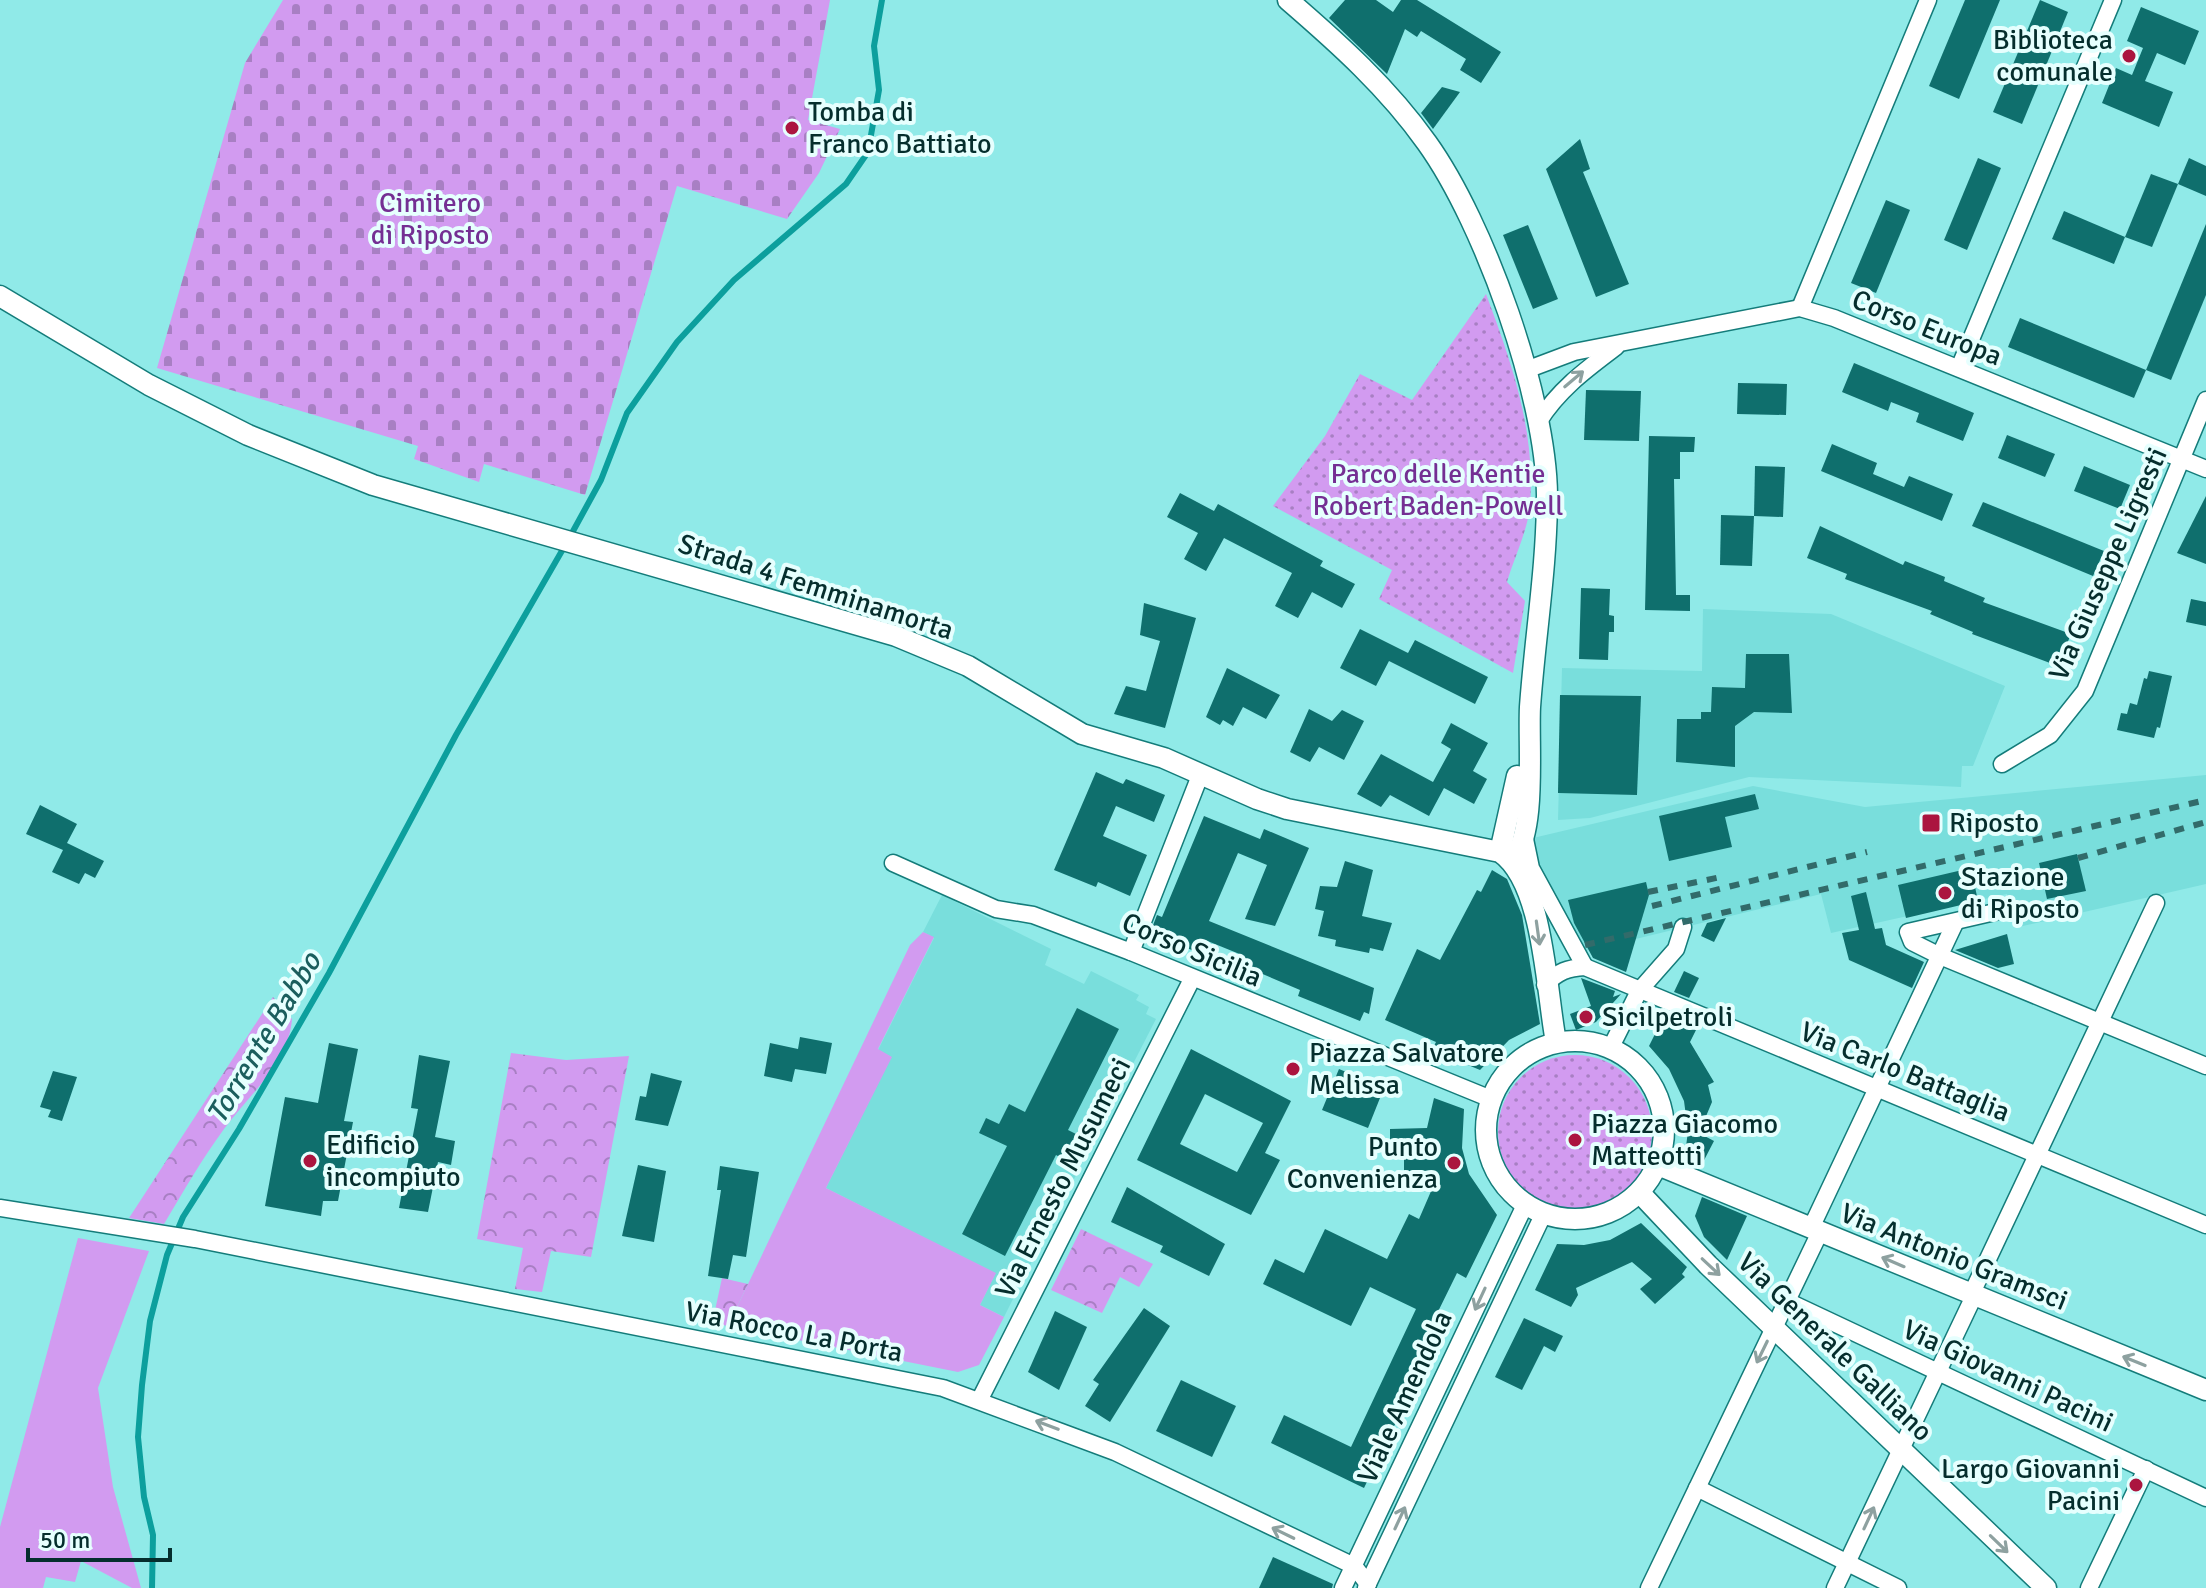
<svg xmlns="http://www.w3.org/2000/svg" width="2206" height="1588" font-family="Signika,sans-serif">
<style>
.built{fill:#79dedc}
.grass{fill:#d29bf0}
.cemetery{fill:url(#cemetery-stones)}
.park{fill:url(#park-crowns)}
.garden{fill:url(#garden-dots)}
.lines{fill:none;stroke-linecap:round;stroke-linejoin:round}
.stream{stroke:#0c9f9d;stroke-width:6}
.building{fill:#0f6f6d;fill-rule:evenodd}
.minor-casing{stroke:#147c7a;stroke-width:19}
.tertiary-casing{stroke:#147c7a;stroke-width:23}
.minor{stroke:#fff;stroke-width:16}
.tertiary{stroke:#fff;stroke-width:20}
.rail{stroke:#326b6a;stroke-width:6;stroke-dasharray:10 10;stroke-linecap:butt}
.oneway{stroke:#8ea1a0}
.poi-dot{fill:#ab153f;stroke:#e6fffe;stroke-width:3}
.labels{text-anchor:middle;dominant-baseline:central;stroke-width:8;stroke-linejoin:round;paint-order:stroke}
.poi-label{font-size:28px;fill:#052e2d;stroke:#e6fffe;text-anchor:start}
.park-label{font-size:28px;fill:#742f93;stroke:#e6fffe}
.street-label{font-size:28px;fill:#052e2d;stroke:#e6fffe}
.water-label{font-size:30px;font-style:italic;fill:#1b5e5d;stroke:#e6fffe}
</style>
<defs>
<pattern id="cemetery-stones" width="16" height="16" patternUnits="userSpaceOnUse" patternTransform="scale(2)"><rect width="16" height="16" fill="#d29bf0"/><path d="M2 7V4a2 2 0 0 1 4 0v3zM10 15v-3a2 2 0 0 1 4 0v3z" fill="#a87fc3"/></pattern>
<pattern id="park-crowns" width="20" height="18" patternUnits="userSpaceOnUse" patternTransform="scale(2)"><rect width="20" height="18" fill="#d29bf0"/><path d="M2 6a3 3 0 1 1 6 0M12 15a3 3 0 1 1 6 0" fill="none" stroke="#a87fc3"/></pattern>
<pattern id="garden-dots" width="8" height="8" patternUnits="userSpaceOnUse" patternTransform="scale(2)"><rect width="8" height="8" fill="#d29bf0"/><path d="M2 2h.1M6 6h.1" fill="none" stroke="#a87fc3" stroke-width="1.8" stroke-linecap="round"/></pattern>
</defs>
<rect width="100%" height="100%" fill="#90eae8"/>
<g class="built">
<path d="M1703,609l128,5 174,72 -32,80h-11l-1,21 -212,-10 -159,41 -32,2 4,-152 140,3z"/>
<path d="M2206,775v109l-192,44 -7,-34 -176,39 -10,-39 -239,58 -49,-99v-15l220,-52 112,21z"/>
<path d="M942,895l109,54 -6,16 39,19 7,-13 48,24 -3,5 13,7 -3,7 10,5 -128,250 -7,-3 -4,8 -8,15 7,4 -12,24 -24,-12 15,-31 -169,-86 65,-131 -13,-7 56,-112 -11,-6z"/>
</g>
<g class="grass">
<path d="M923,932l11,5 -56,112 14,8 -66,131 170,85 -16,32 24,12 -25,48 -21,7 -230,-46 182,-381z"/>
<path d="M78,1238l71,13 -51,137 15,99 28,101h-9l-51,-27 -6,21 -29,-5 -3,11h-43v-61z"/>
</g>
<path class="cemetery" d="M283,0h547l-22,120 32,9 -21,44 -32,46 -110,-33 -92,309 -101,-31 -5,18 -65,-23 4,-13 -261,-78 88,-305z"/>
<g class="park">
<path d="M273,997l19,22c-3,43 -43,76 -68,110 -22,30 -41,63 -60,95l-35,-6z"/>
<path d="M511,1053l55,7 63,-4 -38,201 -40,-6 -9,41 -27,-3 8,-41 -46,-9z"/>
<path d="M1081,1229l72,35 -14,23 -19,-10 -18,36 -51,-23z"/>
<path d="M722,1278l26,6 -20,42 -30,-6 3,-7 13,2z"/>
</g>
<g class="garden">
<path d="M1486,294c25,67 50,137 44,211 -2,25 -16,53 -23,77l18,19 -12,72 -134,-74 13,-29 -119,-64 52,-70 35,-62 52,26z"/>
<circle cx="1575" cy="1132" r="77"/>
</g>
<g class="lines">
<g class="stream">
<path d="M572,533l29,-53 26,-67 50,-71 57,-62 112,-96 22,-32 11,-62 -5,-44 8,-46"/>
<path d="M152,1588l1,-53 -9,-38 -6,-60 4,-52 8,-64 17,-66 16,-38 56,-88 90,-156 127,-238 107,-186"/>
</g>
</g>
<g class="building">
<path d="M1345,0h31l17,12 8,-12h16l84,52 -20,31 -21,-13 6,-11 -45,-28 -4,6 -12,-8 -18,45 -58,-56z"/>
<path d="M1965,0h35l-41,99 -30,-13z"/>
<path d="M2040,0l28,12 -46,112 -29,-12z"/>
<path d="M2141,7l58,24 -14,34 -28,-12 -12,28 28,11 -14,35 -57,-24 14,-35 16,7 11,-27 -16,-7z"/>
<path d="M1442,87l18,5 -27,37 -12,-16z"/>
<path d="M1580,139l10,30 -7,3 46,112 -33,13 -50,-128z"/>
<path d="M1978,158l23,10 -34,82 -23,-10z"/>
<path d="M2189,158l17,8v30l-28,-12z"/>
<path d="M2151,174l27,10 -26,63 -27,-10z"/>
<path d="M1886,200l24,10 -34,83 -25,-10z"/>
<path d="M2064,211l61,26 -11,27 -62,-25z"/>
<path d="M2206,224v71l-35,85 -25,-10z"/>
<path d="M1528,225l30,74 -25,10 -30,-74z"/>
<path d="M2020,318l126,52 -12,28 -126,-51z"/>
<path d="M1854,363l120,50 -11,28 -47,-19 3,-9 -28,-11 -3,9 -46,-19z"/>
<path d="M1738,383l49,1 -1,31 -49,-1z"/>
<path d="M1586,390l55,1 -2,50 -55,-1z"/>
<path d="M2007,435l48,19 -10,23 -47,-19z"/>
<path d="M1649,436l46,1 -1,15h-14v27h-6l2,116h14v16l-45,-1z"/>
<path d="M1832,444l45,19 -4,11 31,13 5,-11 44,18 -11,27 -121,-50z"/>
<path d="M1755,466l30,1 -2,50 -29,-1z"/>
<path d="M2084,466l46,19 -10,24 -46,-18z"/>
<path d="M1180,493l34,18 4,-7 105,57 -3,5 35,18 -13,24 -30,-16 -14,26 -23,-12 17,-33 -68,-35 -18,33 -22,-12 14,-26 -31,-16z"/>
<path d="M2206,496v68l-29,-11z"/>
<path d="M1983,502l121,49 -11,25 -121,-50z"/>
<path d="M1721,515l33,1 -2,50 -32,-1z"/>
<path d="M1820,526l83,39 2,-4 40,16 -1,4 41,17 -2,4 88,32 -13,32 -86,-32 1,-2 -43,-18 2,-3 -87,-32 2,-5 -40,-16z"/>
<path d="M1581,588l29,1 -1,26 5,1v16h-5l-1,28 -29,-1z"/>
<path d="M2191,599l15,3v24l-20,-4z"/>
<path d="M1144,603l52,15 -31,110 -51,-14 12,-28 20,5 14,-50 -20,-6z"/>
<path d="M1360,629l48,24 7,-13 73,37 -13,27 -86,-43 -13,25 -36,-18z"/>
<path d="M1746,654h43l3,59 -38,-1 -19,14v41l-59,-5 1,-43h24v-7h10l1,-25 33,1z"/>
<path d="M1227,668l53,27 -14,24 -23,-12 -10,19 -10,-6 -3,5 -14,-8z"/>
<path d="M2149,671l23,5 -12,52 -3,-1 -3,11 -37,-8 4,-17 6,1 3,-11 7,2 7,-27 3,1z"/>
<path d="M1560,695l81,1 -4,99 -79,-2z"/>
<path d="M1309,709l23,12 10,-11 22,11 -20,39 -25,-13 -9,15 -20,-10z"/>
<path d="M1451,723l37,20 -15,28 14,8 -13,25 -30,-16 -15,28 -39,-21 -9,12 -24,-13 24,-40 52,28 18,-33 -10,-6z"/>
<path d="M1096,772l27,12 3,-5 39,16 -11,27 -38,-16 -13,30 44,19 -17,41 -32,-14 -2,5 -42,-17z"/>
<path d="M1755,794l4,15 -34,8 7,30 -63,14 -10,-45z"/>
<path d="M40,805l37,19 -10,19 37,18 -9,17 -10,-5 -6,11 -27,-12 11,-22 -37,-16z"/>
<path d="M1204,816l56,23 4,-10 45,19 -34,78 -30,-7 22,-54 -29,-12 -29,68 165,67 -5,26 -5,-2 -4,9 -62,-25 2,-6 -61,-26 3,-9 -37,-15 -6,13 -49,-20 7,-18 5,2z"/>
<path d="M2077,854l9,37 -39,8 -8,-36z"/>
<path d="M1345,861l28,9 -11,46 30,7 -9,28 -13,-3 -1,5 -34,-7 1,-6 -18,-4 6,-25 -9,-2 5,-23 17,1z"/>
<path d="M1971,868l7,33 -72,17 -8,-33z"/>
<path d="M1492,870l15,9 15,36 18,109 -31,16 -29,30 -48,-20 4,-8 -51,-22 32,-71 23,11 37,-70 4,2z"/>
<path d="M1646,882l3,13 -23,77 -33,-14 -19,-35 -6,-23z"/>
<path d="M1866,892l9,37 7,-1 4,17 38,17 -12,26 -63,-28 -7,-27 17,-3 -8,-34z"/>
<path d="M1726,918l-12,24 -13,-6 6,-13z"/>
<path d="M2007,934l7,30 -16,4 -43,-18z"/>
<path d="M1684,971l15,7 -10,20 -15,-6z"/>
<path d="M1581,978l34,13 -2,6 8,-3 -25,28 -20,8 -6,-16 21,-8z"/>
<path d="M1077,1008l42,21 -51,101 8,4 -13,25 -7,-4 -51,101 -43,-22 45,-88 -28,-13 7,-15 13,6 10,-20 16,8z"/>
<path d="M1666,1012l30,18 -6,12 24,40 -6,3 4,17 -13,31 15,8 -14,27 -16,-6 4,-31 -4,-30 -15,-32 -20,-23z"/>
<path d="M800,1037l32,6 -6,31 -31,-5 -3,13 -28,-6 6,-33 28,6z"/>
<path d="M329,1043l29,6 -14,72 9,1 -15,79h-15l-2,15 -56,-10 20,-109 33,6z"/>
<path d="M1191,1049l100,52 -26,52 15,7 -29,55 -114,-55zM1205,1094l58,29 -26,49 -57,-28z"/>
<path d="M419,1055l31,6 -15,76 20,4 -4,24 -13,-3 -10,50 -29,-4 19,-99 -7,-1z"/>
<path d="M1339,1069l45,19 -16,40 -46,-18z"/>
<path d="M53,1071l24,6 -15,44 -14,-4 3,-7 -11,-3z"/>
<path d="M651,1073l31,8 -14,45 -33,-6 5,-24 6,1z"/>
<path d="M1434,1098l30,11 -2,39 7,26 28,41 -31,63 -9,-5 -30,61 10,4 -73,150 -93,-45 13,-28 67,32 65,-138 -46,-22 -19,39 -88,-42 12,-25 29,14 21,-44 62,30 22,-45 10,5 13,-30 -28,-12v-22l-8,-1v-9h-6v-16l37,-1z"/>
<path d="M638,1165l28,6 -12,71 -32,-6z"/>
<path d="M720,1166l39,6 -13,85 -13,-2 -5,24 -20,-3 13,-86h-4z"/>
<path d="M1127,1187l98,57 -16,32 -49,-24 3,-6 -52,-24z"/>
<path d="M1702,1197l45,19 -20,44 -23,-23 -9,-21z"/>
<path d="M1641,1223l46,44 -5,7 3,3 -30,27 -15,-15 12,-10 -20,-17 -56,26 2,7 -7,12 -36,-17 22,-46 27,1 26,-5z"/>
<path d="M1144,1308l26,18 -60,96 -25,-16 14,-22 -6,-4z"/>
<path d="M1055,1311l32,16 -28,63 -31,-18z"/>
<path d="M1524,1318l39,18 -8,16 -11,-6 -22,44 -27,-13z"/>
<path d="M1181,1380l55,26 -24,51 -56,-26z"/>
<path d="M1273,1557l60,27 -1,4h-73z"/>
</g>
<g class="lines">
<defs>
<g id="minor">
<path d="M1800,308l128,-308"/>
<path d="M1959,368l154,-368"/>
<path d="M1526,370l48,-18 226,-44 34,10 372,151"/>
<path d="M1539,421c20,-32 48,-52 77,-74"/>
<path d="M2002,764l48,-29 35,-44 121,-291"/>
<path d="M1525,839l6,29 54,99"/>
<path d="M893,863l103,46 37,6 98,37 360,147"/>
<path d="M1995,912l-87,20 4,10 28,14 266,110"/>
<path d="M1131,952l70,-179"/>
<path d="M1545,985c13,-14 23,-17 40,-18l621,258"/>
<path d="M1611,1047l28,-56 37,-42 7,-22"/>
<path d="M0,1208l195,31 748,149 172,64 239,114 14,18"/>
<path d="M1811,1228l144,-305"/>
<path d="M1971,1295l185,-392"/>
<path d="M1787,1301l419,197"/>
<path d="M980,1399l212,-420"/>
<path d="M1697,1488l201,100"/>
<path d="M1343,1588l182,-383"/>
<path d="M1366,1588l177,-373"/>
<path d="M1649,1588l171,-356"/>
<path d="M1835,1588l139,-292"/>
<path d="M2089,1588l57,-119"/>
</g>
<g id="tertiary">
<path d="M1288,0c51,44 100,88 139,143 58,81 119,254 120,352 0,72 -12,141 -17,212 -2,38 7,127 -18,154"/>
<path d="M0,296l149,89 99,50 125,50 523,151 72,30 114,68 82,24 93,41 30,10 213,43c44,30 46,138 56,190"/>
<path d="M1500,852l17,-76"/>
<circle cx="1575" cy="1130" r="89"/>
<path d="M1658,1165l548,225"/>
<path d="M1640,1193l68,72 338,323"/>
</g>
</defs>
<use href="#minor" class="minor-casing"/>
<use href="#tertiary" class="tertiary-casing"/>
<use href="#minor" class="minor"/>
<use href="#tertiary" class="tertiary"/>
<g class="rail">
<path d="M2078,858l128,-36"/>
<path d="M1648,892l78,-16"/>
<path d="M1652,906l215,-54"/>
<path d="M1585,945l621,-145"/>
</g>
</g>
<defs><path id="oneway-shaft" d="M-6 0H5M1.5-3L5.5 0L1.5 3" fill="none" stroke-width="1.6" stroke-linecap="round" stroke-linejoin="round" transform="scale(2)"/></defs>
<g class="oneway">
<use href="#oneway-shaft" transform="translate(1574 379) rotate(-40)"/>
<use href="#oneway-shaft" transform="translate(1538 933) rotate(82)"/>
<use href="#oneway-shaft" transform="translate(1893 1262) rotate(-157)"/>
<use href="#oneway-shaft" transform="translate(1711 1267) rotate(43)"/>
<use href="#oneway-shaft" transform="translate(1480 1299) rotate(115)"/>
<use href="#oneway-shaft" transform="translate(1762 1352) rotate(116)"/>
<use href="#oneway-shaft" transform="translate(2134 1361) rotate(-158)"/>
<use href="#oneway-shaft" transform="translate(1047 1425) rotate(-159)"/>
<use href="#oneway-shaft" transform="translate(1400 1518) rotate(-65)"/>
<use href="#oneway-shaft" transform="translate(1869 1518) rotate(-65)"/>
<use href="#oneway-shaft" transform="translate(1283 1533) rotate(-154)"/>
<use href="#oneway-shaft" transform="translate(1999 1544) rotate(44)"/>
</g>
<g class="poi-dot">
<circle cx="2129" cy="56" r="8"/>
<circle cx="792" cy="128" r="8"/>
<rect x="1921" y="813" width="20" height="20" rx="4"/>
<circle cx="1945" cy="893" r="8"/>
<circle cx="1586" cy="1017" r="8"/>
<circle cx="1293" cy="1069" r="8"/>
<circle cx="1575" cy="1140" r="8"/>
<circle cx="310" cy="1161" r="8"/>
<circle cx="1454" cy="1163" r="8"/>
<circle cx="2136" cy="1485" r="8"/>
</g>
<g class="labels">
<g class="poi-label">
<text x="2113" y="40" text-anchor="end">Biblioteca<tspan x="2113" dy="32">comunale</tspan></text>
<text x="808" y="112">Tomba di<tspan x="808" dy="32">Franco Battiato</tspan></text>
<text x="1949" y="823">Riposto</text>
<text x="1961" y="877">Stazione<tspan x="1961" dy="32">di Riposto</tspan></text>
<text x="1602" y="1017">Sicilpetroli</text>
<text x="1309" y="1053">Piazza Salvatore<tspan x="1309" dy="32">Melissa</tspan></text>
<text x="1591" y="1124">Piazza Giacomo<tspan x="1591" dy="32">Matteotti</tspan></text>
<text x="326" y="1145">Edificio<tspan x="326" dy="32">incompiuto</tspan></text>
<text x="1438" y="1147" text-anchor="end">Punto<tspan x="1438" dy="32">Convenienza</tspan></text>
<text x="2120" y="1469" text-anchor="end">Largo Giovanni<tspan x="2120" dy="32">Pacini</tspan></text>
</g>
<g class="park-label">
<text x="430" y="203">Cimitero<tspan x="430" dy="32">di Riposto</tspan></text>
<text x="1438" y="474">Parco delle Kentie<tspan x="1438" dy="32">Robert Baden-Powell</tspan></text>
</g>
<g class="street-label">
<text transform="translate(1927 328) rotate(22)">Corso Europa</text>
<text transform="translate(2108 564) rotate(-66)">Via Giuseppe Ligresti</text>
<text transform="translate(816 587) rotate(18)">Strada 4 Femminamorta</text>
<text transform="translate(1192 950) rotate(23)">Corso Sicilia</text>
<text transform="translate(1905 1072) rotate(22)">Via Carlo Battaglia</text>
<text transform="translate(1063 1178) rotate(-63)">Via Ernesto Musumeci</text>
<text transform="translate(1954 1257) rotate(22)">Via Antonio Gramsci</text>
<text transform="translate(794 1332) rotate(11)">Via Rocco La Porta</text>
<text transform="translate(1835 1347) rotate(44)">Via Generale Galliano</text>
<text transform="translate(2008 1376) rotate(25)">Via Giovanni Pacini</text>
<text transform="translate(1405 1397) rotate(-65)">Viale Amendola</text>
</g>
<g class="water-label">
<text transform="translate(264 1038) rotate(-59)">Torrente Babbo</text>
</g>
</g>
<path d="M28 1548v12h142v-12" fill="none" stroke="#052e2d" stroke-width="4"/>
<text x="40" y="1548" font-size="24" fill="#052e2d" stroke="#e6fffe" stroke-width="6" paint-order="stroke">50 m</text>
</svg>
